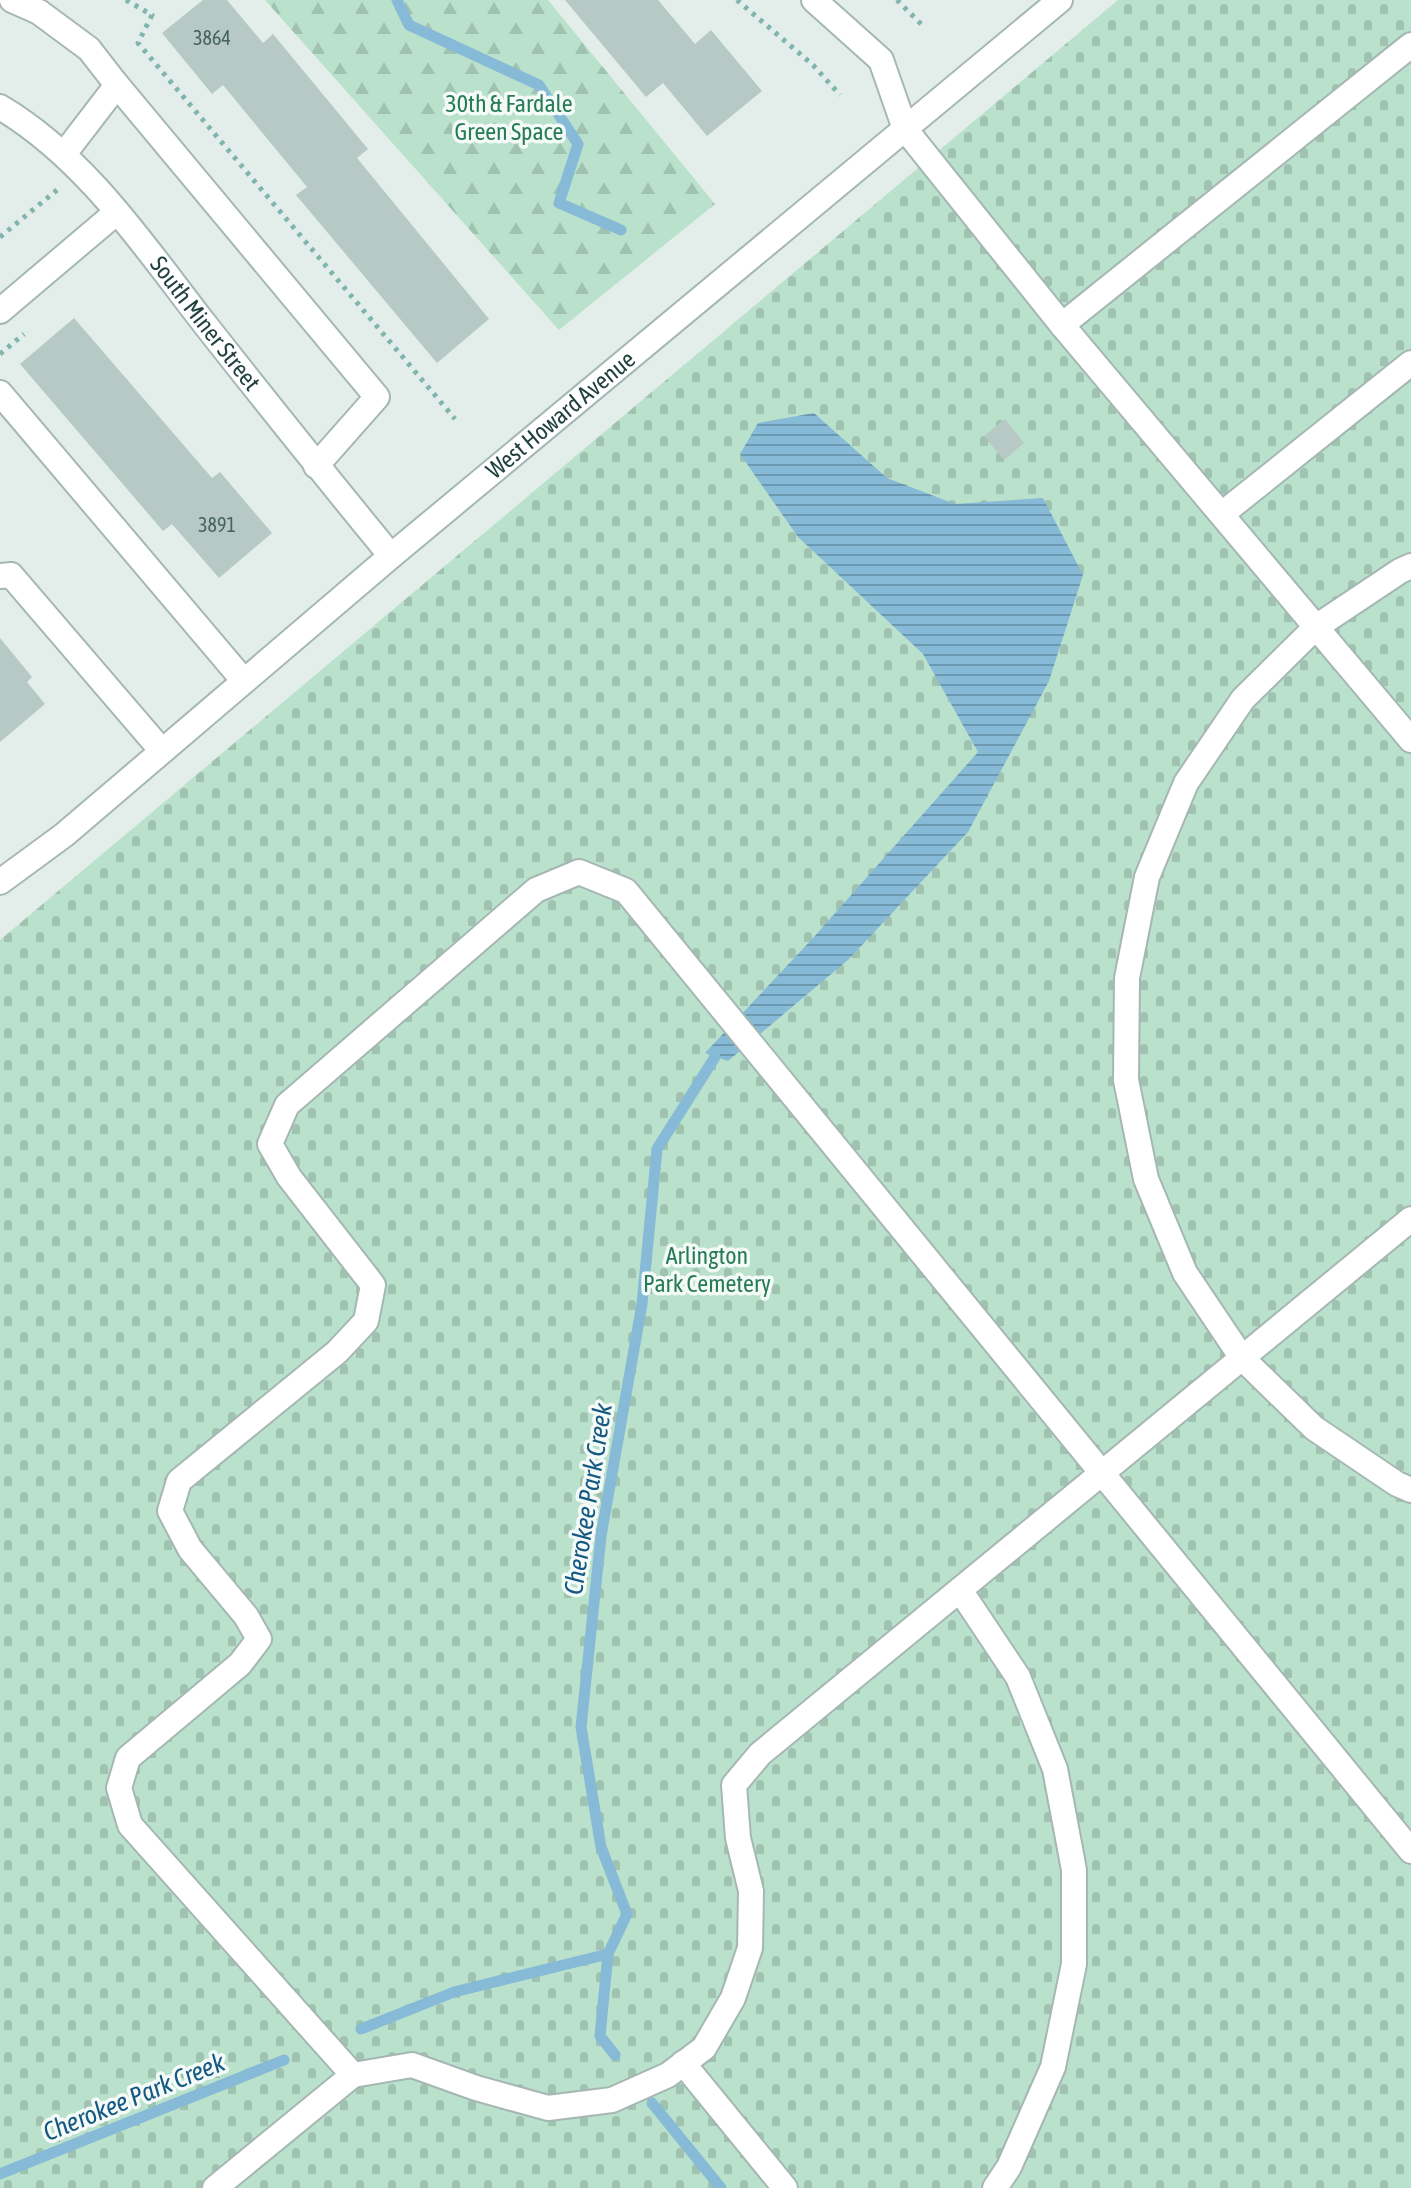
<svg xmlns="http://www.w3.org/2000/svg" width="1411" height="2188" font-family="'Asap Condensed',sans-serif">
  <defs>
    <pattern id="forest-firs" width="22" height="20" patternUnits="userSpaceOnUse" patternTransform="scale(2)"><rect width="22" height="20" fill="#bae1cc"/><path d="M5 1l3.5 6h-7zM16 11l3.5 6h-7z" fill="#a0c2b0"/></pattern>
    <pattern id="cemetery-stones" width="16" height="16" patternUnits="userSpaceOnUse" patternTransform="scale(2)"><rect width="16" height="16" fill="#bae1cc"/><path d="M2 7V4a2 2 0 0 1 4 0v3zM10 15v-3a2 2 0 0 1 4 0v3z" fill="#a0c2b0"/></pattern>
    <pattern id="water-rules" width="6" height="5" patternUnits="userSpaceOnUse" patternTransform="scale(2)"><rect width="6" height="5" fill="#86bad7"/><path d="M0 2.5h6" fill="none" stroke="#6d99b0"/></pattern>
  </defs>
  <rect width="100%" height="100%" fill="#e3eeeb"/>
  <path fill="url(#forest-firs)" d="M 265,0 L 548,0 L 715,204 L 559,330 Z"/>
  <path fill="url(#cemetery-stones)" d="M 1118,0 L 1411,0 L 1411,2188 L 0,2188 L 0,940 Z"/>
  <path fill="url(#water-rules)" d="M 814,413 L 887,478 L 955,504 L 1043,498 L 1083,575 L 1049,681 L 968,832 L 849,959 L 728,1061 L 705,1053 L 813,938 L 978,752 L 923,654 L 798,537 L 740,454 L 758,423 Z"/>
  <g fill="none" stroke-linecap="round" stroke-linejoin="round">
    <g stroke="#86bad7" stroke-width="11">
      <path d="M 397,0 L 409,25 L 539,85 L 578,144 L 559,203 L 621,230"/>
      <path d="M 608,1954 L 600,2036 L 615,2055"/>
      <path d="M 361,2029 L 454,1992 L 608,1954 L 627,1914 L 601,1847 L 581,1727 L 601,1536 L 642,1304 L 657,1149 L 715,1057"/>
      <path d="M 652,2103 L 721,2188"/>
      <path d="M 0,2174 L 284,2060"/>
    </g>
  </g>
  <g fill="#b7c9c5">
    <path d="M 203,0 L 227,0 L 263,43 L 273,34 L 368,149 L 357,158 L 489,319 L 437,363 L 296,195 L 307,187 L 223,85 L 212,94 L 162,33 Z"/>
    <path d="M 565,0 L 658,0 L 695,44 L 711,30 L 762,91 L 707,136 L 663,83 L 646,97 Z"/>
    <path d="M 74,318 L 212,478 L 220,472 L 272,533 L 219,578 L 172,524 L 163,531 L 20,364 Z"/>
    <path d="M 1005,419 L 1024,443 L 1004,460 L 984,436 Z"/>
    <path d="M 0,638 L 32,677 L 27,682 L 45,704 L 0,742 Z"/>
  </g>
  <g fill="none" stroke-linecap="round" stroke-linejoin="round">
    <defs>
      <g id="minor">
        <path d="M 12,0 L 39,12 L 89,49 L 117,85 L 64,154"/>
        <path d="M 814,0 L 881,60 L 905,129 L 1062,325 L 1411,45"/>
        <path d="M 117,85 L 377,397 L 316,466"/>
        <path id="s1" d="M 0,107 C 86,158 144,246 204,323 C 266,402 328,479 391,556"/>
        <path d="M 0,311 L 117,212"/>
        <path d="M 1062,325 L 1411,740"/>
        <path d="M 0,393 L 244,681"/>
        <path d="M 1222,514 L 1411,363"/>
        <path d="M 1411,566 L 1400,571 L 1316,627 L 1243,699 L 1186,783 L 1147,877 L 1127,978 L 1126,1080 L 1146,1179 L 1185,1273 L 1242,1358 L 1314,1428 L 1397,1484 L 1411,1490"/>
        <path d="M 0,576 L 11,575 L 162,751"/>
        <path id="s2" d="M 0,882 L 64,835 L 391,556 L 1060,0"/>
        <path d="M 960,1590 L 1018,1677 L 1055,1769 L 1074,1870 L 1074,1964 L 1053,2067 L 1009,2167 L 995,2188"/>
        <path d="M 683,2063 L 785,2188"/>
        <path d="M 353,2075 L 130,1825 L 119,1788 L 128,1758 L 240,1664 L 259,1639 L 246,1616 L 190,1549 L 170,1511 L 179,1481 L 337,1352 L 366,1321 L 373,1285 L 289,1177 L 270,1144 L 287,1105 L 536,890 L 579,872 L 626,891 L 1411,1851"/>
        <path d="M 215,2188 L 353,2075 L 412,2065 L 476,2088 L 548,2108 L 612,2100 L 668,2075 L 704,2048 L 733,1998 L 750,1948 L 751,1891 L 738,1838 L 734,1785 L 760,1754 L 1411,1219"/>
      </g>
    </defs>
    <use href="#minor" stroke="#a5b7b4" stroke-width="28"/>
    <g stroke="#80b4af" stroke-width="5" stroke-dasharray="4 6" stroke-linecap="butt">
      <path d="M 126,0 L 152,15 L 138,43 L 455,419"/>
      <path d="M 737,0 L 813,65 L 840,95"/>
      <path d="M 897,0 L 923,26"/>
      <path d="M 0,237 L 57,190"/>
      <path d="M 0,354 L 24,334"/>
    </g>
    <use href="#minor" stroke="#fff" stroke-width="24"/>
  </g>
  <g text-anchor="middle" stroke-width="7" stroke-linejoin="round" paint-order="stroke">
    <g font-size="20" fill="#466360">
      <text x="212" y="45">3864</text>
      <text x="217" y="532">3891</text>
    </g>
    <g font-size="24" fill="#277b59" stroke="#f4faf8">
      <text x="509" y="112">30th &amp; Fardale<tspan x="509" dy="28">Green Space</tspan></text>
      <text x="707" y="1264">Arlington<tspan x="707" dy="28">Park Cemetery</tspan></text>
    </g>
    <g font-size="24" fill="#21413f" stroke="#f4faf8">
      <text dy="8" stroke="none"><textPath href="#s1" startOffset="300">South Miner Street</textPath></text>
      <text dy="8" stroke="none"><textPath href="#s2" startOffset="730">West Howard Avenue</textPath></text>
    </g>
    <g font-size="26" font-style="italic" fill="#155982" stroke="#f4faf8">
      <text transform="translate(588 1499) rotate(-81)" y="9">Cherokee Park Creek</text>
      <text transform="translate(134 2097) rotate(-22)" y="9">Cherokee Park Creek</text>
    </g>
  </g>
</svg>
